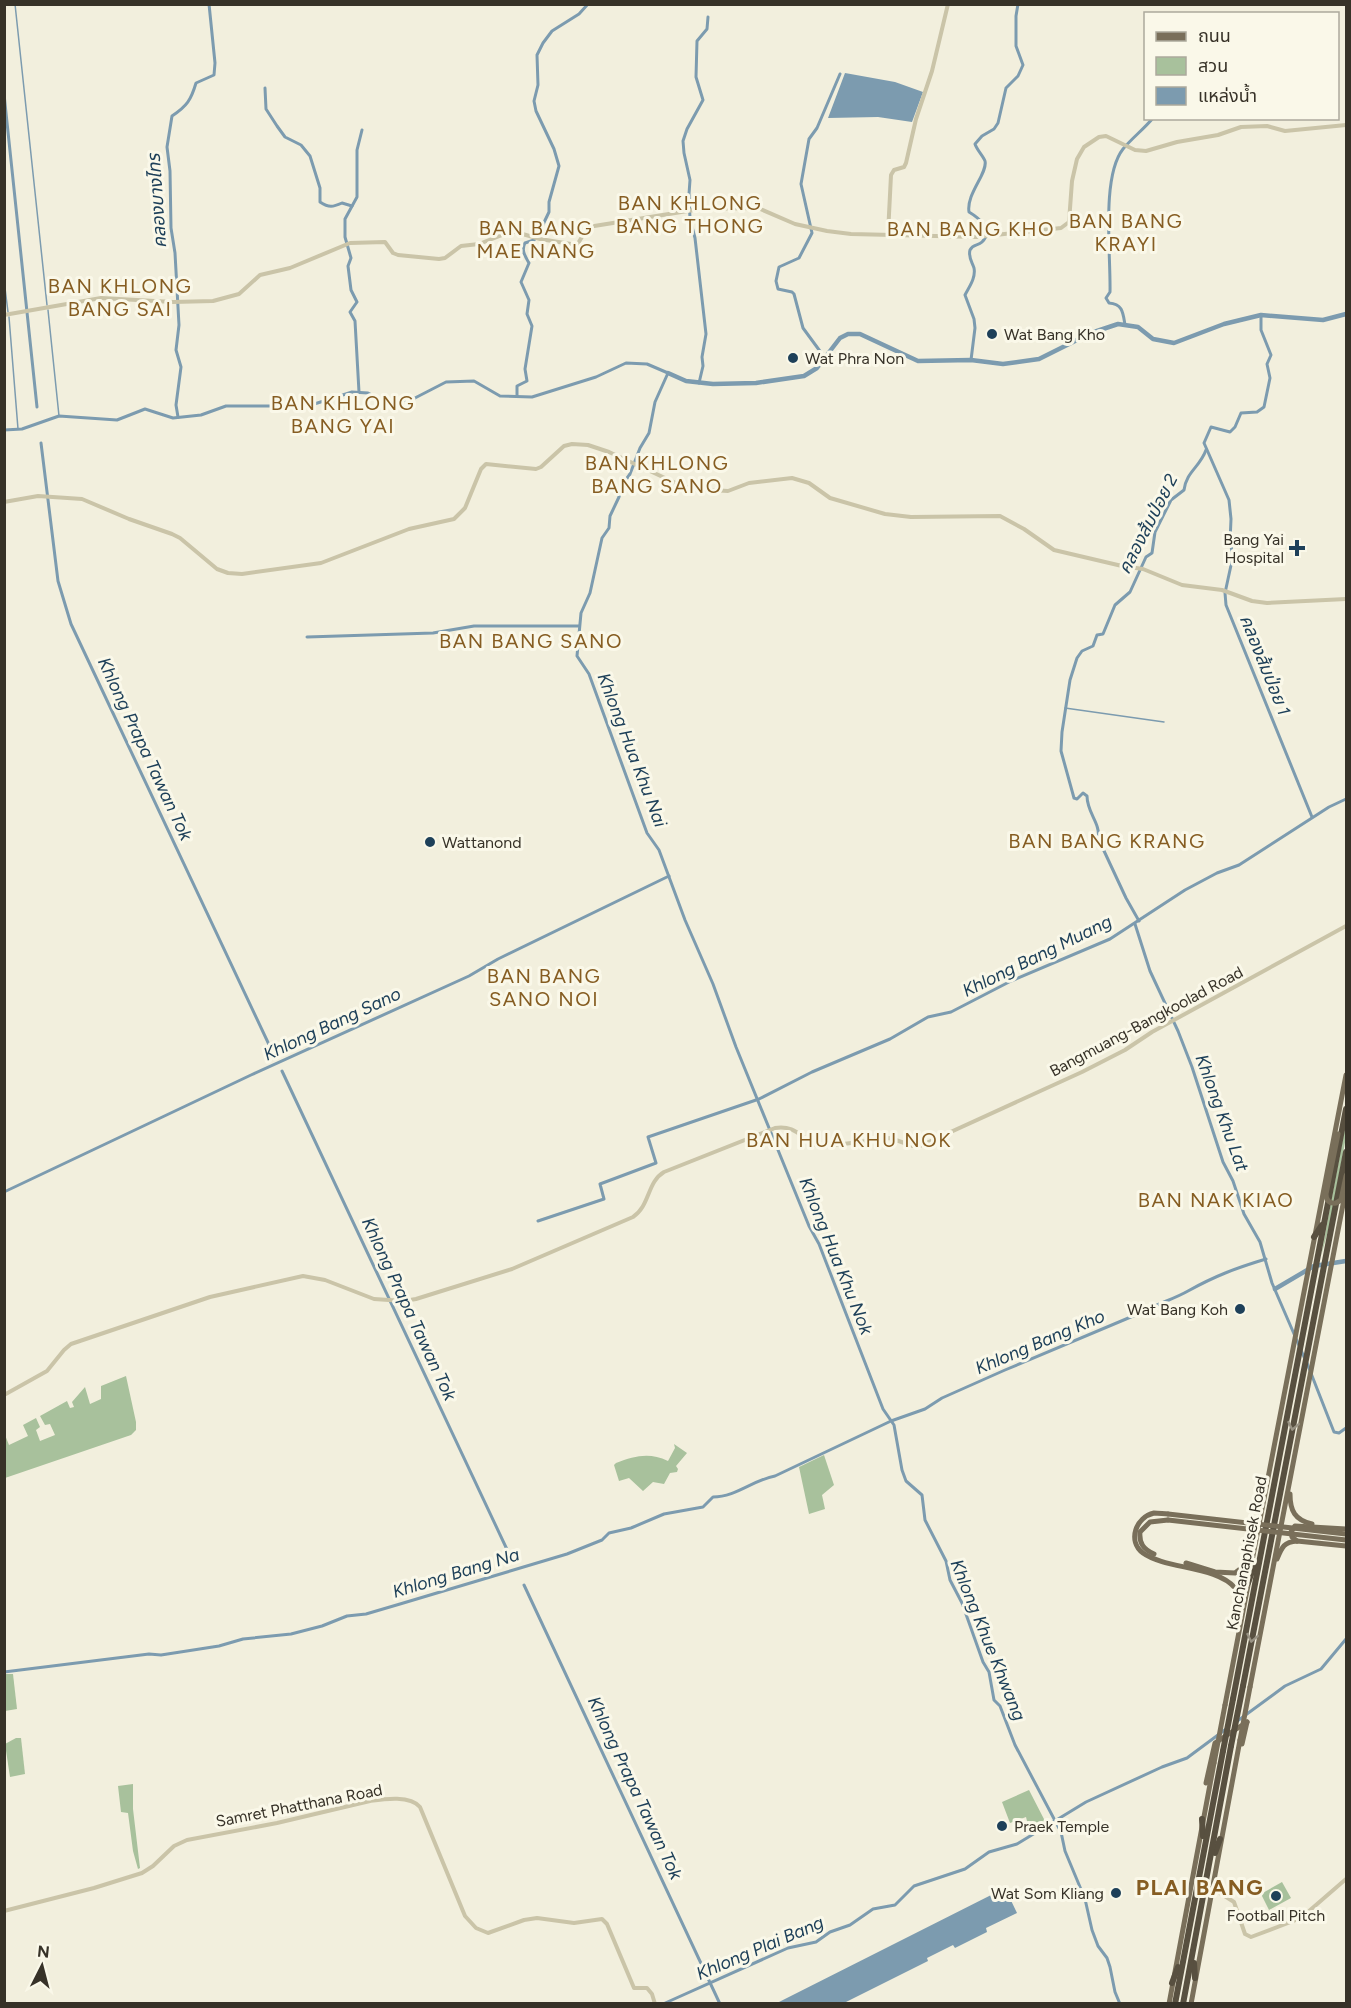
<svg xmlns="http://www.w3.org/2000/svg" width="1351" height="2008" font-family="Figtree,'Noto Sans Thai',sans-serif">
  <rect width="100%" height="100%" fill="#f2efdd"/>
  <g fill="#a8c19c">
    <path d="M 1346,1122 L 1346,1137 L 1330,1224 L 1321,1256 Z"/>
    <path d="M 126,1376 L 136,1422 L 136,1430 L 131,1435 L 5,1478 L 5,1435 L 9,1445 L 28,1436 L 23,1425 L 36,1418 L 40,1427 L 36,1430 L 40,1441 L 55,1435 L 50,1424 L 45,1425 L 40,1416 L 67,1401 L 70,1408 L 74,1407 L 72,1402 L 85,1387 L 90,1404 L 101,1399 L 101,1386 Z"/>
    <path d="M 674,1444 L 687,1453 L 676,1466 L 678,1469 L 677,1472 L 670,1473 L 664,1484 L 653,1482 L 643,1491 L 629,1478 L 619,1481 L 614,1465 L 616,1463 C 635,1456 649,1452 668,1461 L 675,1448 Z"/>
    <path d="M 824,1455 L 834,1485 L 822,1495 L 825,1509 L 809,1514 L 799,1467 Z"/>
    <path d="M 5,1674 L 13,1674 L 17,1709 L 5,1711 Z"/>
    <path d="M 16,1738 L 21,1738 L 25,1774 L 10,1777 L 5,1744 Z"/>
    <path d="M 133,1784 L 133,1809 L 140,1868 L 138,1869 L 133,1851 L 128,1813 L 121,1812 L 118,1786 Z"/>
    <path d="M 1029,1790 L 1046,1823 L 1030,1833 L 1026,1817 L 1010,1823 L 1002,1802 Z"/>
    <path d="M 1282,1882 L 1291,1898 L 1269,1910 L 1261,1894 Z"/>
  </g>
  <g fill="#7c9baf">
    <path d="M 845,73 L 895,82 L 923,92 L 912,122 L 878,117 L 828,118 Z"/>
    <path d="M 1005,1888 L 1017,1913 L 986,1928 L 987,1932 L 955,1948 L 953,1945 L 927,1958 L 928,1961 L 844,2003 L 777,2003 Z"/>
  </g>
  <g fill="none" stroke-linecap="round" stroke-linejoin="round">
    <g stroke="#7c9baf" stroke-width="1.5">
      <path d="M 15,4 L 47,305"/>
      <path d="M 4,280 L 8,312"/>
      <path d="M 48,310 L 59,416"/>
      <path d="M 9,317 L 18,429"/>
      <path d="M 1065,708 L 1164,722"/>
    </g>
    <g stroke="#7c9baf" stroke-width="3">
      <path d="M 265,88 L 266,109 L 277,126 L 285,137 L 301,145 L 310,156 L 320,188 L 320,202 C 329,208 333,207 342,203 L 352,206"/>
      <path d="M 4,94 L 37,407"/>
      <path d="M 1261,315 L 1261,330 L 1271,355 L 1267,364 L 1270,378 L 1264,407 L 1257,412 L 1241,413 L 1235,427 L 1230,432 L 1211,427 L 1204,443 L 1229,500 L 1231,519 L 1230,542 L 1233,556 L 1225,593 L 1226,605 L 1312,817"/>
      <path d="M 1125,325 C 1123,313 1123,304 1109,303 L 1106,298 L 1110,292 C 1111,255 1101,177 1123,149 C 1132,138 1144,129 1153,118"/>
      <path d="M 825,358 L 803,328 L 794,294 L 792,292 L 778,289 L 776,281 L 779,267 L 799,258 L 812,233 L 801,184 L 809,139 L 817,128 L 840,74"/>
      <path d="M 971,360 L 975,328 L 974,319 L 965,295 C 969,287 976,278 974,268 C 972,262 968,257 970,250 C 973,244 978,246 982,242 C 994,230 979,218 969,212 C 966,194 988,173 985,161 C 983,156 977,150 975,144 L 982,136 L 994,129 L 998,123 L 1006,88 L 1018,76 L 1023,65 L 1016,46 L 1016,16 L 1018,4"/>
      <path d="M 699,383 L 703,366 L 702,357 L 706,334 L 695,238 L 690,219 L 689,194 L 690,180 L 684,153 L 683,141 L 687,129 L 703,100 L 696,77 L 697,41 L 707,29 L 708,17"/>
      <path d="M 359,392 L 355,321 L 350,312 L 357,302 L 351,290 L 348,266 L 351,258 L 345,237 L 345,219 L 357,197 L 357,150 L 362,130"/>
      <path d="M 517,396 L 517,386 L 527,381 L 525,369 L 532,326 L 527,314 L 529,300 L 521,282 L 529,263 C 525,256 521,250 525,243 L 534,240 L 538,235 L 549,212 L 549,202 L 559,166 L 554,149 L 536,111 L 534,101 L 538,85 L 537,55 L 543,43 L 552,31 L 579,14 L 588,4"/>
      <path d="M 178,417 L 176,405 L 181,367 L 176,350 L 179,325 L 175,253 L 171,228 L 170,171 L 167,147 L 172,116 C 187,106 191,100 196,83 L 214,75 L 215,63 L 209,4"/>
      <path d="M 4,430 L 22,429 L 59,416 L 117,420 L 145,409 L 173,418 L 201,415 L 226,406 L 308,406 L 352,392 L 368,393 L 381,400 L 398,401 L 413,399 L 446,382 L 474,381 L 500,396 L 532,397 L 596,377 L 626,363 L 647,364 L 668,373 L 655,402 L 649,433 L 640,448 L 630,474 L 622,485 L 619,497 L 610,516 L 609,528 L 602,538 L 590,593 L 581,613 L 577,656 L 589,674 L 647,833 L 659,850 L 685,920 L 713,984 L 736,1047 L 809,1226 L 819,1244 L 883,1409 L 894,1425 L 902,1470 L 906,1481 L 922,1495 L 925,1520 L 946,1561 L 950,1580 L 962,1603 L 983,1662 L 989,1672 L 994,1700 L 1000,1706 L 1015,1745 L 1061,1832 L 1065,1851 L 1085,1899 L 1092,1930 L 1098,1946 L 1107,1958 L 1110,1967 L 1115,1992 L 1120,2004"/>
      <path d="M 41,443 L 58,581 L 71,624 L 272,1051"/>
      <path d="M 307,637 L 433,633 L 474,626 L 579,626"/>
      <path d="M 1139,921 L 1126,898 L 1098,838 C 1101,824 1087,813 1087,796 L 1083,793 L 1077,799 L 1074,798 L 1061,751 L 1062,732 L 1070,680 L 1077,658 L 1082,651 L 1093,646 L 1097,635 L 1103,634 L 1115,605 L 1130,592 L 1146,557 L 1152,553 L 1155,532 L 1171,500 L 1184,490 C 1186,472 1200,467 1206,450"/>
      <path d="M 1135,924 L 1150,971 L 1178,1031 L 1192,1067 L 1223,1162 L 1233,1181 L 1244,1214 L 1260,1242 L 1272,1283 L 1304,1357"/>
      <path d="M 282,1071 L 511,1558"/>
      <path d="M 4,1192 L 251,1075 L 469,976 L 498,959 L 669,876"/>
      <path d="M 538,1221 L 604,1199 L 600,1184 L 656,1163 L 648,1137 L 759,1099 L 812,1072 L 890,1039 L 928,1017 L 951,1012 L 1011,981 L 1110,939 L 1185,890 L 1217,873 L 1239,865 L 1329,807 L 1346,799"/>
      <path d="M 1307,1363 L 1334,1432 L 1339,1433 L 1346,1428"/>
      <path d="M 524,1585 L 720,2004"/>
      <path d="M 4,1672 L 149,1654 L 161,1655 L 219,1646 L 243,1639 L 291,1634 L 322,1626 L 347,1616 L 366,1614 L 400,1604 L 567,1554 L 602,1540 L 609,1533 L 631,1528 L 664,1514 L 703,1507 L 713,1497 C 736,1497 753,1480 775,1476 L 891,1421 L 925,1409 L 942,1398 L 1005,1370 L 1145,1311 C 1159,1303 1174,1299 1188,1291 C 1215,1276 1236,1268 1266,1259"/>
      <path d="M 1236,1722 L 1285,1686 L 1321,1669 L 1346,1639"/>
      <path d="M 663,2004 L 788,1948 L 816,1942 L 830,1932 L 850,1925 L 873,1909 L 895,1905 L 914,1886 L 965,1869 L 989,1852 L 1017,1844 L 1086,1802 L 1162,1767 L 1187,1758 L 1226,1729"/>
    </g>
    <g stroke="#7c9baf" stroke-width="4.5">
      <path d="M 668,373 L 686,381 L 713,384 L 756,383 L 804,376 L 817,368 L 840,338 L 848,334 L 860,334 L 918,361 L 971,360 L 1003,364 L 1039,359 L 1091,333 L 1118,324 L 1138,327 L 1153,339 L 1174,343 L 1224,324 L 1261,315 L 1323,320 L 1346,314"/>
      <path d="M 1275,1289 L 1314,1266 L 1346,1261"/>
    </g>
    <g stroke="#cac4a8" stroke-width="4">
      <path d="M 888,234 L 891,175 L 894,170 L 904,167 L 906,163 L 916,119 L 932,71 L 948,4"/>
      <path d="M 4,315 L 101,298 L 173,302 L 213,301 L 239,294 L 260,275 L 290,268 L 350,243 L 385,242 L 393,253 L 398,255 L 439,259 L 445,258 L 461,246 L 479,244 L 512,231 L 540,239 L 577,245 L 588,227 L 700,209 L 758,208 L 795,224 L 827,231 L 851,234 L 977,237 L 1061,228 L 1069,222 L 1072,181 L 1077,159 L 1084,147 L 1099,137 L 1106,136 L 1135,150 L 1146,151 L 1177,142 L 1218,135 L 1241,127 L 1267,126 L 1285,131 L 1346,125"/>
      <path d="M 4,502 L 38,496 L 82,499 L 129,519 L 172,534 L 180,538 L 217,569 L 228,573 L 242,574 L 321,563 L 409,529 L 454,519 L 465,508 L 481,469 L 486,464 L 536,469 L 541,467 L 564,446 L 572,444 L 588,445 L 609,452 L 680,485 L 694,489 L 728,491 L 749,483 L 792,478 L 809,483 L 830,498 L 885,514 L 911,517 L 1000,516 L 1024,529 L 1054,550 L 1122,566 L 1143,569 L 1182,585 L 1222,590 L 1252,601 L 1267,603 L 1346,599"/>
      <path d="M 4,1395 L 47,1371 L 64,1350 L 71,1344 L 210,1297 L 303,1276 L 325,1280 L 374,1299 L 404,1301 L 416,1299 L 512,1269 L 633,1217 C 650,1206 647,1182 664,1172 L 775,1128 C 796,1124 803,1141 820,1147 L 890,1138 L 913,1146 L 920,1146 L 1082,1072 L 1125,1050 L 1152,1032 L 1346,926"/>
      <path d="M 1212,1888 L 1234,1902 L 1245,1934 L 1251,1937 L 1301,1918 L 1346,1879"/>
      <path d="M 4,1911 L 94,1888 L 142,1873 L 153,1866 L 174,1846 L 187,1840 L 277,1823 L 370,1801 C 384,1799 410,1795 420,1807 L 465,1916 L 476,1928 L 488,1933 L 524,1920 L 537,1918 L 574,1923 L 602,1919 L 607,1924 L 634,1988 L 647,1988 L 652,1994 L 655,2004"/>
    </g>
    <g stroke="#796f5a" stroke-width="5">
      <path d="M 1290,1494 C 1290,1511 1295,1520 1312,1524"/>
      <path d="M 1168,1514 C 1164,1514 1159,1513 1154,1513 C 1136,1517 1127,1541 1143,1553 C 1165,1569 1217,1566 1235,1588 C 1240,1594 1240,1603 1240,1611"/>
      <path d="M 1297,1541 L 1292,1537 L 1291,1532 L 1295,1526 L 1346,1529"/>
      <path d="M 1154,1554 C 1143,1549 1139,1543 1140,1532 L 1150,1522 L 1168,1520"/>
      <path d="M 1277,1559 C 1282,1547 1284,1542 1297,1541 L 1346,1546"/>
      <path d="M 1186,1563 L 1215,1572 L 1235,1573 L 1244,1566 L 1252,1546"/>
      <path d="M 1250,1571 L 1346,1075"/>
      <path d="M 1250,1687 L 1346,1189"/>
      <path d="M 1225,1705 L 1249,1580"/>
      <path d="M 1242,1744 L 1247,1722"/>
      <path d="M 1206,1783 L 1215,1743 L 1247,1722"/>
      <path d="M 1169,2004 L 1214,1763"/>
      <path d="M 1191,2004 L 1240,1740"/>
    </g>
    <g stroke="#585040" stroke-width="6">
      <path d="M 1314,1237 L 1322,1225"/>
      <path d="M 1248,1583 L 1254,1566"/>
      <path d="M 1243,1686 L 1346,1152"/>
      <path d="M 1233,1699 L 1346,1109"/>
      <path d="M 1202,1819 L 1203,1836"/>
      <path d="M 1215,1853 L 1220,1839"/>
      <path d="M 1194,1963 L 1195,1978"/>
      <path d="M 1172,1983 L 1178,1967"/>
      <path d="M 1175,2004 L 1223,1751"/>
      <path d="M 1183,2004 L 1231,1746"/>
    </g>
    <g stroke="#796f5a" stroke-width="5">
      <path d="M 1338,1134 L 1326,1194 C 1326,1200 1329,1204 1336,1203 L 1341,1200 L 1346,1176"/>
      <path d="M 1168,1514 L 1346,1534"/>
      <path d="M 1168,1520 L 1346,1540"/>
      <path d="M 1240,1740 L 1250,1687"/>
      <path d="M 1214,1763 L 1225,1705"/>
    </g>
    <g stroke="#585040" stroke-width="6">
      <path d="M 1231,1746 L 1243,1686"/>
      <path d="M 1223,1751 L 1233,1699"/>
    </g>
  </g>
  <defs><path id="oneway-chevron" d="M-2-3.5L2.5 0L-2 3.5" fill="none" stroke-width="1.6" stroke-linecap="round" stroke-linejoin="round" transform="scale(1.5)"/></defs>
  <g stroke="#999384">
    <use href="#oneway-chevron" transform="translate(1293 1426) rotate(101)"/>
    <use href="#oneway-chevron" transform="translate(1252 1638) rotate(101)"/>
  </g>
  <g fill="#1e4059" stroke="#faf8e9" stroke-width="2">
    <circle cx="992" cy="334" r="6"/>
    <circle cx="793" cy="358" r="6"/>
    <path d="M1294 539h6v6h6v6h-6v6h-6v-6h-6v-6h6z"/>
    <circle cx="430" cy="842" r="6"/>
    <circle cx="1240" cy="1309" r="6"/>
    <circle cx="1002" cy="1826" r="6"/>
    <circle cx="1116" cy="1893" r="6"/>
    <circle cx="1276" cy="1896" r="6"/>
  </g>
  <g text-anchor="middle" stroke-width="6" stroke-linejoin="round" paint-order="stroke">
    <g font-size="16" fill="#373228" stroke="#faf8e9" text-anchor="start">
      <text x="1004" y="340">Wat Bang Kho</text>
      <text x="805" y="364">Wat Phra Non</text>
      <text x="1284" y="545" text-anchor="end">Bang Yai<tspan x="1284" dy="18">Hospital</tspan></text>
      <text x="442" y="848">Wattanond</text>
      <text x="1228" y="1315" text-anchor="end">Wat Bang Koh</text>
      <text x="1014" y="1832">Praek Temple</text>
      <text x="1104" y="1899" text-anchor="end">Wat Som Kliang</text>
      <text x="1276" y="1921" text-anchor="middle">Football Pitch</text>
    </g>
    <g font-size="16" fill="#373228" stroke="#faf8e9">
      <text transform="translate(1146 1021) rotate(-28)" y="6">Bangmuang-Bangkoolad Road</text>
      <text transform="translate(1246 1553) rotate(-79)" y="6">Kanchanaphisek Road</text>
      <text transform="translate(299 1805) rotate(-11)" y="6">Samret Phatthana Road</text>
    </g>
    <g font-size="18" font-style="italic" fill="#1e4059" stroke="#faf8e9">
      <text transform="translate(157 201) rotate(-94)" y="6">คลองบางไทร</text>
      <text transform="translate(1148 524) rotate(-63)" y="6">คลองส้มป่อย 2</text>
      <text transform="translate(1265 665) rotate(68)" y="6">คลองส้มป่อย 1</text>
      <text transform="translate(145 749) rotate(65)" y="6">Khlong Prapa Tawan Tok</text>
      <text transform="translate(632 750) rotate(69)" y="6">Khlong Hua Khu Nai</text>
      <text transform="translate(1037 956) rotate(-26)" y="6">Khlong Bang Muang</text>
      <text transform="translate(332 1024) rotate(-25)" y="6">Khlong Bang Sano</text>
      <text transform="translate(1222 1113) rotate(70)" y="6">Khlong Khu Lat</text>
      <text transform="translate(836 1256) rotate(68)" y="6">Khlong Hua Khu Nok</text>
      <text transform="translate(409 1309) rotate(65)" y="6">Khlong Prapa Tawan Tok</text>
      <text transform="translate(1040 1342) rotate(-23)" y="6">Khlong Bang Kho</text>
      <text transform="translate(456 1573) rotate(-17)" y="6">Khlong Bang Na</text>
      <text transform="translate(988 1640) rotate(68)" y="6">Khlong Khue Khwang</text>
      <text transform="translate(635 1788) rotate(65)" y="6">Khlong Prapa Tawan Tok</text>
      <text transform="translate(760 1948) rotate(-23)" y="6">Khlong Plai Bang</text>
    </g>
    <g font-size="20" letter-spacing="1.5" fill="#865d22" stroke="#faf8e9">
      <text x="690" y="210">BAN KHLONG<tspan x="690" dy="23">BANG THONG</tspan></text>
      <text x="1126" y="228">BAN BANG<tspan x="1126" dy="23">KRAYI</tspan></text>
      <text x="536" y="235">BAN BANG<tspan x="536" dy="23">MAE NANG</tspan></text>
      <text x="971" y="236">BAN BANG KHO</text>
      <text x="120" y="293">BAN KHLONG<tspan x="120" dy="23">BANG SAI</tspan></text>
      <text x="343" y="410">BAN KHLONG<tspan x="343" dy="23">BANG YAI</tspan></text>
      <text x="657" y="470">BAN KHLONG<tspan x="657" dy="23">BANG SANO</tspan></text>
      <text x="531" y="648">BAN BANG SANO</text>
      <text x="1107" y="848">BAN BANG KRANG</text>
      <text x="544" y="983">BAN BANG<tspan x="544" dy="23">SANO NOI</tspan></text>
      <text x="849" y="1147">BAN HUA KHU NOK</text>
      <text x="1216" y="1207">BAN NAK KIAO</text>
    </g>
    <g font-size="22" font-weight="bold" letter-spacing="1.5" fill="#865d22" stroke="#faf8e9">
      <text x="1200" y="1895">PLAI BANG</text>
    </g>
  </g>
  <rect width="1351" height="2008" fill="none" stroke="#373228" stroke-width="12"/>
  <rect x="1144" y="12" width="195" height="108" fill="#faf8e9" stroke="#aca99c" stroke-width="1.5"/>
  <rect x="1156" y="32" width="30" height="9" fill="#796f5a" stroke="#aca99c" stroke-width="1.5"/>
  <text x="1198" y="42" font-size="18" fill="#373228">ถนน</text>
  <rect x="1156" y="57" width="30" height="18" fill="#a8c19c" stroke="#aca99c" stroke-width="1.5"/>
  <text x="1198" y="72" font-size="18" fill="#373228">สวน</text>
  <rect x="1156" y="87" width="30" height="18" fill="#7c9baf" stroke="#aca99c" stroke-width="1.5"/>
  <text x="1198" y="102" font-size="18" fill="#373228">แหล่งน้ำ</text>
  <g transform="translate(42 1966) rotate(6)" stroke="#faf8e9" stroke-width="4.5" paint-order="stroke">
  <path d="M0-4.5L10 22L0 15L-10 22Z" fill="#373228"/>
  <text y="-9" font-size="16" font-weight="bold" text-anchor="middle" fill="#373228">N</text>
  </g>
</svg>
